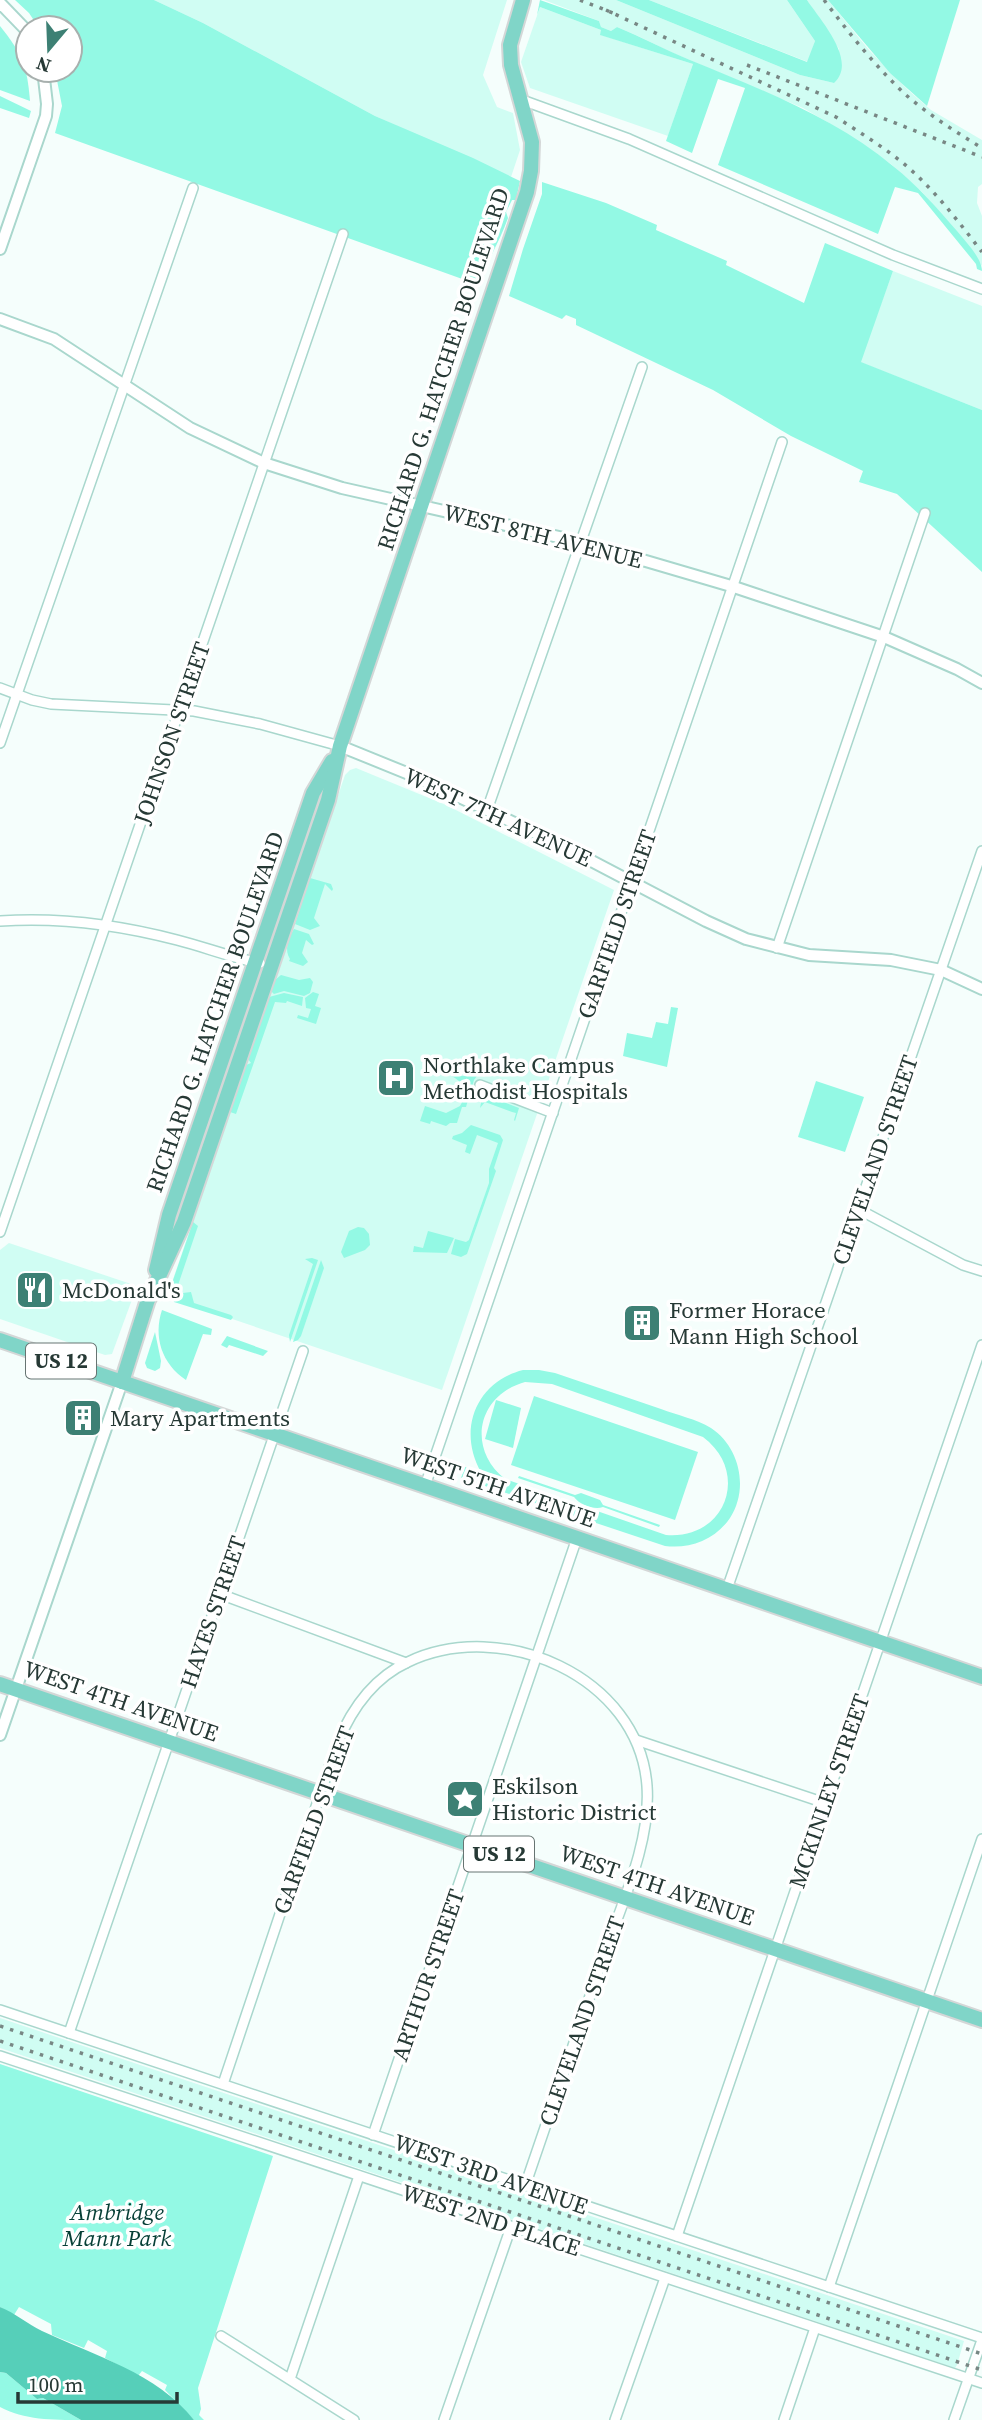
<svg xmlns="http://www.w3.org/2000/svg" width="982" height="2420" font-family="'Source Serif 4',serif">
  <rect width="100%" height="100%" fill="#f5fefc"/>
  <g fill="#d0fdf3">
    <path d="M 154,0 L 507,0 L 483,75 L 497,107 L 513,113 L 520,150 L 511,177 L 375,116 L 203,23 Z"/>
    <path d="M 544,0 L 616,0 L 800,75 L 834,83 L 839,49 L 807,0 L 828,0 L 869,50 L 908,90 L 931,110 L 982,140 L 982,184 L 978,187 L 977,203 L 982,216 L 982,266 L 964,240 L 922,192 L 891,164 L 829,123 L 803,108 L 673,53 L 638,36 L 617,27 L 611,31 L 601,27 L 599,21 Z"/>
    <path d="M 649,0 L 787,0 L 815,41 L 808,62 Z"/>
    <path d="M 540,7 L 601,30 L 601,35 L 693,64 L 668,136 L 530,88 L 521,62 Z"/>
    <path d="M 893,271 L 982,306 L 982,410 L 860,362 Z"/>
    <path d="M 356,768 L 446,805 L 614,890 L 442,1390 L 167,1297 L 345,775 L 350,770 Z"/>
    <path d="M 9,1243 L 137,1286 L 112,1354 L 105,1355 L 0,1319 L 0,1250 Z"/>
    <path d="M 0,2018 L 964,2341 L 957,2365 L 955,2368 L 0,2048 Z"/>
  </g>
  <g fill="#93f9e4" fill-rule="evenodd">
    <path d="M 15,0 L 154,0 L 203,23 L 375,116 L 473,158 L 520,181 L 516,200 L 512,200 L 506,212 L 508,218 C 500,241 487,261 479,285 L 55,133 L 62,106 L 55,70 L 70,70 L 70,28 L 39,28 L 29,13 Z"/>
    <path d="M 540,0 L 599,21 L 601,27 L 611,31 L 617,27 C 642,37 665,50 690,60 C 760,89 834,117 893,166 C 917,185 937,208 957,231 C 965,241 982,258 982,271 L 977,269 L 976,264 L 918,193 L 895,187 L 878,234 L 718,165 L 745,88 L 718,79 L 692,153 L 666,141 L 693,64 L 600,35 L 601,30 L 540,7 L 537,15 Z"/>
    <path d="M 616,0 L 649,0 L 807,62 L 815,41 L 787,0 L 807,0 C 821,21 858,61 834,83 L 800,75 Z"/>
    <path d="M 828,0 L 960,0 L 927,106 L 890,73 Z"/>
    <path d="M 0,26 C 23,55 27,66 30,101 L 0,90 Z"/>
    <path d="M 0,96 L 31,111 L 29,118 L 0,108 Z"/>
    <path d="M 542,182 L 606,203 L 657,225 L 656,230 L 727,261 L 726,265 L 804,303 L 825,243 L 893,271 L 861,362 L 982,410 L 982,572 L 897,494 L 859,482 L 863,471 L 791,436 L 713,390 L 576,325 L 576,319 L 566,315 L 562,319 L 509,296 L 523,249 L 542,194 Z"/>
    <path d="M 310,878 L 331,884 L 333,889 L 332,891 L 325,884 L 314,918 L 320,926 L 310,930 L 295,924 Z"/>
    <path d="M 294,929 L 309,934 L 314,944 L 312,945 L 306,940 L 302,953 L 308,962 L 303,966 L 289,961 L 290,959 C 284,950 288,939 294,929 Z"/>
    <path d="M 281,975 L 299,980 L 310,978 L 313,982 L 310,993 L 304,996 L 284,991 L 274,994 L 271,991 L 275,980 Z"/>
    <path d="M 313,992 L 319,994 L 315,1006 L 321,1008 L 316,1024 L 297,1018 L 298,1015 L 308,1018 L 311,1009 L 306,1008 L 305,998 Z"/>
    <path d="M 284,993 L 303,997 L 302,1006 L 287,1001 L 286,1003 L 275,1002 L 236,1114 L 230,1112 L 246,1065 L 251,1063 L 248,1059 L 269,997 Z"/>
    <path d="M 671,1007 L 678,1008 L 667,1067 L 623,1056 L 627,1033 L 652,1038 L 656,1022 L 668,1024 Z"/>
    <path d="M 449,1072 L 459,1076 L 477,1076 L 474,1080 L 466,1107 L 462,1107 L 457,1123 L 450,1123 L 446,1126 L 431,1121 L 430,1124 L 420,1121 L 425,1106 L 446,1113 L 460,1106 C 469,1092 464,1081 449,1075 Z"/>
    <path d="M 816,1081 L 864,1097 L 845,1152 L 798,1137 Z"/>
    <path d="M 485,1095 L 519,1108 L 515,1121 L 514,1120 L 516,1113 L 512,1112 L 485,1102 L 480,1108 L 482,1098 Z"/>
    <path d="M 471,1125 L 500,1135 L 503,1140 L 494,1168 L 496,1171 L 467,1254 L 461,1257 L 451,1254 L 455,1239 L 466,1242 L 469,1240 L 489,1183 L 489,1169 L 498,1143 L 477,1135 L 470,1154 L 465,1152 L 467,1145 L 452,1139 L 453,1136 L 462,1133 Z"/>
    <path d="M 193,1222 L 198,1226 L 175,1294 L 191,1292 L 194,1303 L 231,1315 L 233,1317 L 231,1320 L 174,1302 L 170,1289 Z"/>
    <path d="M 358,1227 L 364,1228 L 369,1234 L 370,1245 L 365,1250 L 344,1258 L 341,1252 L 349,1231 Z"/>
    <path d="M 428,1231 L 454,1238 L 447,1253 L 413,1252 L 414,1246 L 423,1248 Z"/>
    <path d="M 312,1258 L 318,1260 L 290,1342 L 289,1335 L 313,1264 L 305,1259 Z"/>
    <path d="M 321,1260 L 324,1268 L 301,1336 L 298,1340 L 293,1342 Z"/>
    <path d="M 162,1310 L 212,1329 L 211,1335 L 203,1334 L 186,1380 C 162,1364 153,1337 162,1310 Z"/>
    <path d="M 155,1332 L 161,1361 L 160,1368 L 155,1371 L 147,1368 L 145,1363 Z"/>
    <path d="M 227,1336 L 268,1351 L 263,1356 L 229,1345 L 227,1348 L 221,1345 Z"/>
    <path d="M 523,1370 L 539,1370 L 555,1373 C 590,1385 626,1397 661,1409 C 677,1415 696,1419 711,1428 C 740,1447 749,1489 730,1518 C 715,1540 690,1549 665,1546 L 461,1478 L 465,1467 L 481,1472 C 457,1430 476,1382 523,1370 ZM 525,1382 L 552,1384 L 703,1437 C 751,1473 725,1540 666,1535 L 505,1479 C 466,1448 478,1395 525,1382 Z"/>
    <path d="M 534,1396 L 698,1452 L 675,1520 L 511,1465 Z"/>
    <path d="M 496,1400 L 521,1408 L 513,1448 L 485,1439 Z"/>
    <path d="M 519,1476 L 575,1495 L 581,1493 L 600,1500 L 603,1505 L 660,1525 L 659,1527 L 603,1507 C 594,1510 580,1505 574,1497 L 518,1478 Z"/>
    <path d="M 0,2064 L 273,2156 L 198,2388 L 201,2409 L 199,2415 L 204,2420 L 194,2420 L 165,2390 L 167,2385 L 142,2371 L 138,2376 L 105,2358 L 107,2351 L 88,2340 L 84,2348 L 52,2335 L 51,2324 L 19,2307 L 14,2315 L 0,2307 Z"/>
    <path d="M 0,2372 L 6,2373 L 37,2399 L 43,2398 L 81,2420 C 53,2420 24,2420 0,2407 Z"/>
  </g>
  <path fill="#56cfb9" d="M 0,2307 C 15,2313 28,2324 42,2331 C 95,2356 157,2373 194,2420 L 81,2420 L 43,2398 L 37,2399 L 6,2373 L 0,2372 Z"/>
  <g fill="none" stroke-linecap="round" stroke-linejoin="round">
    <defs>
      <g id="minor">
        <path d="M 522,100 L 629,139 L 893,255 L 982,289"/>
        <path d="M 0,688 L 32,700 L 51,704 L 194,711 L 260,724 L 340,746"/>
        <path d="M 0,743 L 193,188"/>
        <path d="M 487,810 L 642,367"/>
        <path d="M 0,921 C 59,917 120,925 177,940 C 205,947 232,958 260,963"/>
        <path d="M 777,948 L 925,513"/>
        <path d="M 480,1085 L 553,1113"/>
        <path d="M 858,1209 L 963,1265 L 982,1271"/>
        <path d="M 0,1232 L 343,234"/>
        <path d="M 425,1486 L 782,442"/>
        <path d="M 727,1589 L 982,851"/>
        <path d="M 220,1594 L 406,1663"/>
        <path d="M 636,1740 L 825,1803"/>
        <path d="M 0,2010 L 982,2338"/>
        <path d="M 69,2033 L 303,1351"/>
        <path d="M 0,2056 L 982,2383"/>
        <path d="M 223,2084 L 337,1744 C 351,1710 373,1678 408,1662 C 501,1617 639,1676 647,1786 C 651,1842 622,1903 604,1955 C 578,2032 552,2109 525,2186"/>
        <path d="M 373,2135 L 577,1538"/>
        <path d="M 677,2236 L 982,1345"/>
        <path d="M 829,2287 L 982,1839"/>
        <path d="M 221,2336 L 354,2420"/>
        <path d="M 290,2379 L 359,2176"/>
        <path d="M 444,2420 L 511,2227"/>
        <path d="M 615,2420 L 665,2278"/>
        <path d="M 784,2420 L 815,2328"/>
        <path d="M 954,2420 L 982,2340"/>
      </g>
      <g id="tertiary">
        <path d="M 0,3 L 28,32"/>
        <path d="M 0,249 L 46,116 L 47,104 L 43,70"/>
        <path d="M 0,319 L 54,339 L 190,428 L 264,463 L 342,488 L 581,542 L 731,586 L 884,637 L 957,669 L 982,683"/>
        <path d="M 340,746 L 414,776 L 487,810 L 561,845 L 706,921 L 746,939 L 809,955 L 891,960 L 941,970 L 982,989"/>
        <path d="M 0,1735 L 122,1382"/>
      </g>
      <g id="primary">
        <path d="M 156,1270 L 169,1215 L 313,793 L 332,761"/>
        <path d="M 149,1298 L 184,1222 L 328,800 L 340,746 L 527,192 L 531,171 L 532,142 L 511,65 L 510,45 L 523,0"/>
        <path d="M 0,1340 L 982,1677"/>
        <path d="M 122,1382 L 151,1290"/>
        <path d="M 0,1684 L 982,2020"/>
      </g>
    </defs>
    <use href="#minor" stroke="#a9d7cd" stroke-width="12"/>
    <use href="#tertiary" stroke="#a9d7cd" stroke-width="14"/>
    <use href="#primary" stroke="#d4d7d7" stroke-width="18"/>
    <use href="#minor" stroke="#fff" stroke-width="9"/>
    <use href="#tertiary" stroke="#fff" stroke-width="10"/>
    <use href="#primary" stroke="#80d5c8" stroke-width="14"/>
    <g stroke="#788784" stroke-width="3.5" stroke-dasharray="3.5 7" stroke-linecap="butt">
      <path d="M 580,0 L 613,13"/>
      <path d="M 824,0 C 849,33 875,66 906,95 C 929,115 956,132 982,148"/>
      <path d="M 606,10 L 836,117 C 859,132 882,146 903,163 C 934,189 958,221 982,252"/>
      <path d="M 747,65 L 982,157"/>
      <path d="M 0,2026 L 982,2354"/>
      <path d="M 0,2041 L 982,2370"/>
    </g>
  </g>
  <defs>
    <symbol id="hospital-square" viewBox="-11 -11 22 22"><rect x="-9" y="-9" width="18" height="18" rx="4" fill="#3d8074" stroke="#fff"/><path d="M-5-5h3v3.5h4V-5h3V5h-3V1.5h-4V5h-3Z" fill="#fff"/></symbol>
    <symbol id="restaurant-square" viewBox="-11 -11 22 22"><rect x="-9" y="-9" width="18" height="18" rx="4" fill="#3d8074" stroke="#fff"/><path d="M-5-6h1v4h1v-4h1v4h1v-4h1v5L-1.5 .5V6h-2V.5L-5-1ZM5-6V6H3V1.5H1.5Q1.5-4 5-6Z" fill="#fff"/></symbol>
    <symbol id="building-square" viewBox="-11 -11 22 22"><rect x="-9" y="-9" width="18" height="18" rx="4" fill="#3d8074" stroke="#fff"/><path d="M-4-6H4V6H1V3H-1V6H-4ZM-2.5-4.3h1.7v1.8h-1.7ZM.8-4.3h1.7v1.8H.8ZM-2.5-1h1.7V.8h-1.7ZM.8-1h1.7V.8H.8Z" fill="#fff"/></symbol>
    <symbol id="sight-square" viewBox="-11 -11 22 22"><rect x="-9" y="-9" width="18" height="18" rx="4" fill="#3d8074" stroke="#fff"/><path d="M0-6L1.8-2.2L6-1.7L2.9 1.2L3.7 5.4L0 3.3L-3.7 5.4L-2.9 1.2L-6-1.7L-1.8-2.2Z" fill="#fff"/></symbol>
  </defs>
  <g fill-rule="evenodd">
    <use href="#hospital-square" x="374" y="1056" width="44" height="44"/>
    <use href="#restaurant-square" x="13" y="1268" width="44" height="44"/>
    <use href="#building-square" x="620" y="1301" width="44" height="44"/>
    <use href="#building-square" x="61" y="1396" width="44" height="44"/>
    <use href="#sight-square" x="443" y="1777" width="44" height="44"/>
  </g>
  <g text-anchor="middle" stroke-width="7" stroke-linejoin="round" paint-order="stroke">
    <g fill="#fff" stroke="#677472" stroke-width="2">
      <rect x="26" y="1343.5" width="70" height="35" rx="5"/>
      <rect x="464" y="1836.5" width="70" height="35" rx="5"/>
    </g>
    <g font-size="21" font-weight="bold" fill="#263935">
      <text x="61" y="1368">US 12</text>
      <text x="499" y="1861">US 12</text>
    </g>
    <g font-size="23" fill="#263935" stroke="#fff">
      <text transform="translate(443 369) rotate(-72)" y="8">RICHARD G. HATCHER BOULEVARD</text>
      <text transform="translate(543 536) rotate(14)" y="8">WEST 8TH AVENUE</text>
      <text transform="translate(172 733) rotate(-71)" y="8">JOHNSON STREET</text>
      <text transform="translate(498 817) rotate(25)" y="8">WEST 7TH AVENUE</text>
      <text transform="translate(617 924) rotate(-71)" y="8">GARFIELD STREET</text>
      <text transform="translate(215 1012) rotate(-71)" y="8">RICHARD G. HATCHER BOULEVARD</text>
      <text transform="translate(875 1160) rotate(-71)" y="8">CLEVELAND STREET</text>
      <text transform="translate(498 1487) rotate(19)" y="8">WEST 5TH AVENUE</text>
      <text transform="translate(213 1612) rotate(-71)" y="8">HAYES STREET</text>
      <text transform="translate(121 1701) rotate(19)" y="8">WEST 4TH AVENUE</text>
      <text transform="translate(829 1791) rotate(-71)" y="8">MCKINLEY STREET</text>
      <text transform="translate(314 1820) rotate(-70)" y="8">GARFIELD STREET</text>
      <text transform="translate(657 1885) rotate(19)" y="8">WEST 4TH AVENUE</text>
      <text transform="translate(428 1975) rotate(-71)" y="8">ARTHUR STREET</text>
      <text transform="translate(582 2021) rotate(-71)" y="8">CLEVELAND STREET</text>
      <text transform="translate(491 2174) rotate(19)" y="8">WEST 3RD AVENUE</text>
      <text transform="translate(491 2220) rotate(18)" y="8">WEST 2ND PLACE</text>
    </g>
    <g font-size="23" fill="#263935" stroke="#fff" text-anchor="start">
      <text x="423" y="1073">Northlake Campus<tspan x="423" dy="26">Methodist Hospitals</tspan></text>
      <text x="62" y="1298">McDonald's</text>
      <text x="669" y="1318">Former Horace<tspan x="669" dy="26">Mann High School</tspan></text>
      <text x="110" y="1426">Mary Apartments</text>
      <text x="492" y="1794">Eskilson<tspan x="492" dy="26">Historic District</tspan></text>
    </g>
    <g font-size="23" font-style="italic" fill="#063f36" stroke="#fff">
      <text x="117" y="2220">Ambridge<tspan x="117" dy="26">Mann Park</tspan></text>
    </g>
  </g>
  <g transform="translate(49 49) rotate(199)"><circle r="33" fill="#ffffff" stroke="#a8b0ae" stroke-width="2"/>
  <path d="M0-5L12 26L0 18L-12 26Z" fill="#3d8074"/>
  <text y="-10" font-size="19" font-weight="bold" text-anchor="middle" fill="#263935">N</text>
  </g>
  <path d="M18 2392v10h159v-10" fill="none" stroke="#263935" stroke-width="3.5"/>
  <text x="28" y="2392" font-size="21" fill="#263935" stroke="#ffffff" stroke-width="5" paint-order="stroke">100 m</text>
</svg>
